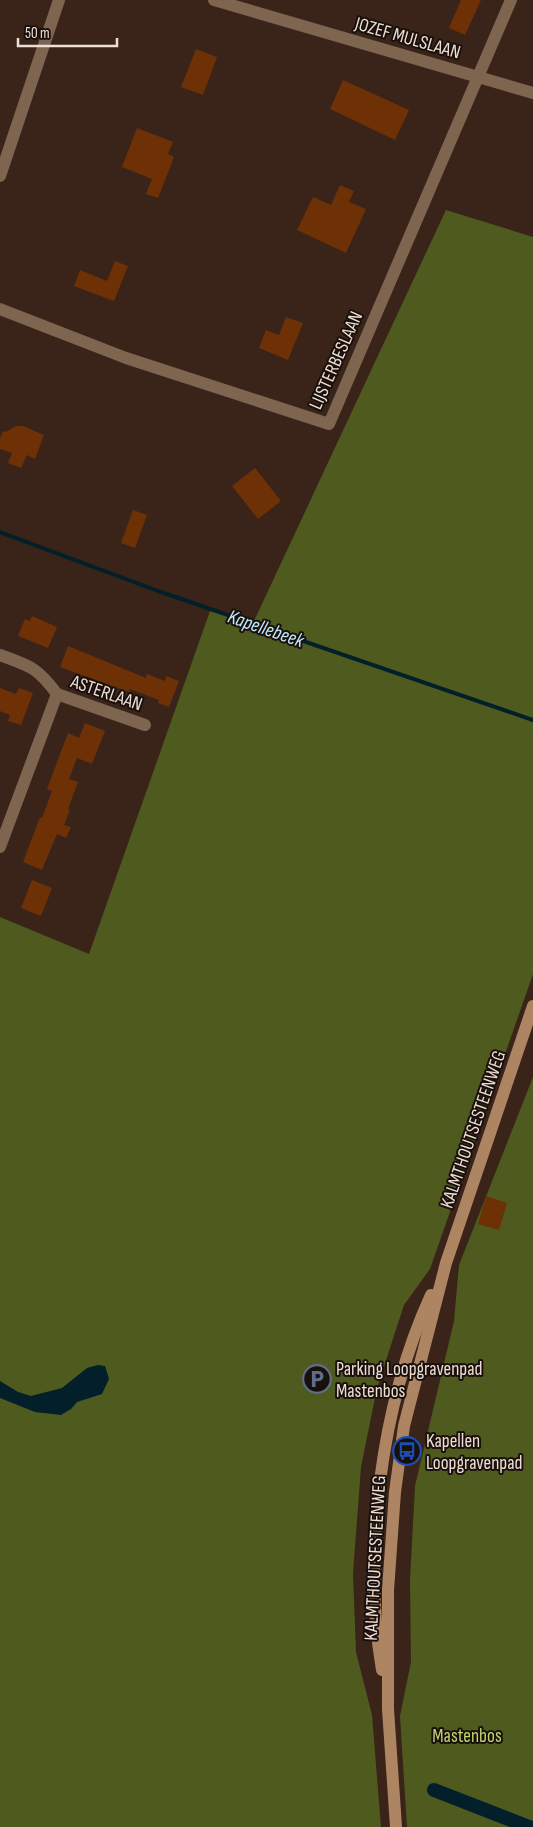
<svg xmlns="http://www.w3.org/2000/svg" width="533" height="1827" font-family="'Sofia Sans Condensed',sans-serif">
  <rect width="100%" height="100%" fill="#3a2419"/>
  <g fill="#4e5a1e">
    <path d="M 446,210 L 533,237 L 533,974 L 430,1269 L 404,1305 L 377,1388 L 361,1467 L 353,1573 L 356,1652 L 372,1715 L 381,1827 L 0,1827 L 0,917 L 89,954 L 210,611 L 254,621 Z"/>
    <path d="M 533,1077 L 533,1827 L 407,1827 L 400,1716 L 411,1662 L 410,1580 L 415,1486 L 454,1321 L 459,1265 Z"/>
  </g>
  <path fill="#021f2a" d="M 98,1365 L 105,1366 L 109,1379 L 102,1394 L 77,1402 L 71,1409 L 61,1415 L 35,1412 L 0,1398 L 0,1381 L 18,1392 L 31,1396 L 62,1388 L 87,1368 Z"/>
  <g fill="none" stroke-linecap="round" stroke-linejoin="round">
    <path stroke="#021f2a" stroke-width="4" d="M 0,532 L 158,591 L 533,720"/>
    <path stroke="#021f2a" stroke-width="14" d="M 434,1790 L 529,1827"/>
  </g>
  <g fill="#6e3005">
    <path d="M 461,0 L 481,0 L 465,35 L 449,28 Z"/>
    <path d="M 196,49 L 217,57 L 203,95 L 181,87 Z"/>
    <path d="M 343,80 L 409,110 L 395,140 L 330,109 Z"/>
    <path d="M 137,128 L 173,142 L 168,154 L 174,157 L 158,198 L 146,194 L 152,179 L 122,167 Z"/>
    <path d="M 340,185 L 354,191 L 349,202 L 366,209 L 346,253 L 297,230 L 313,197 L 331,205 Z"/>
    <path d="M 115,261 L 128,266 L 114,301 L 74,286 L 80,270 L 107,281 Z"/>
    <path d="M 286,317 L 303,323 L 288,360 L 259,348 L 266,330 L 279,335 Z"/>
    <path d="M 16,426 L 23,426 L 44,435 L 35,459 L 27,455 L 21,468 L 8,463 L 12,453 L 0,449 L 0,438 L 3,431 L 6,432 Z"/>
    <path d="M 255,468 L 281,501 L 258,519 L 232,486 Z"/>
    <path d="M 133,510 L 147,515 L 135,548 L 121,543 Z"/>
    <path d="M 32,616 L 57,627 L 48,648 L 18,636 L 25,619 L 30,621 Z"/>
    <path d="M 68,646 L 146,678 L 147,674 L 165,681 L 166,676 L 179,681 L 169,707 L 158,703 L 159,700 L 130,689 L 129,692 L 60,667 Z"/>
    <path d="M 0,688 L 16,694 L 19,688 L 33,693 L 21,725 L 8,721 L 10,715 L 0,711 Z"/>
    <path d="M 85,723 L 105,731 L 92,764 L 77,758 L 69,779 L 78,782 L 68,809 L 70,810 L 64,825 L 71,827 L 66,838 L 57,834 L 42,870 L 23,862 L 40,817 L 42,818 L 52,791 L 47,789 L 68,733 L 79,738 Z"/>
    <path d="M 32,880 L 52,888 L 41,916 L 21,908 Z"/>
    <path d="M 486,1196 L 507,1203 L 499,1230 L 478,1224 Z"/>
  </g>
  <g fill="none" stroke-linecap="round" stroke-linejoin="round">
    <g stroke="#7e6550" stroke-width="12">
      <path d="M 214,0 L 533,93"/>
      <path d="M 0,176 L 59,0"/>
      <path d="M 0,309 L 126,358 L 329,424 L 511,0"/>
      <path d="M 0,655 C 30,666 37,667 57,694 L 0,847"/>
      <path d="M 57,694 L 145,725"/>
    </g>
    <g stroke="#ae8563" stroke-width="12">
      <path d="M 382,1670 C 362,1552 381,1404 431,1295"/>
      <path d="M 396,1827 L 388,1709 L 388,1590 L 395,1492 L 404,1426 L 446,1263 L 533,1006"/>
    </g>
  </g>
  <defs>
    <symbol id="parking-ring" viewBox="-11 -11 22 22"><circle r="9.5" fill="#1a100b" stroke="#5c6f8a" stroke-width="1.5"/><path d="M-3.5-5.5H1a3.5 3.5 0 0 1 0 7H-1V5.5H-3.5ZM-1-3.4V-.6H.8a1.4 1.4 0 0 0 0-2.8Z" fill="#5c6f8a"/></symbol>
    <symbol id="bus-ring" viewBox="-11 -11 22 22"><circle r="9.5" fill="#1a100b" stroke="#1a4fb4" stroke-width="1.5"/><path d="M-5-6H5V4H4V6H2V4H-2V6H-4V4H-5ZM-3.5-4V0h7V-4ZM-3.5 1.2v1.5H-2V1.2ZM2 1.2v1.5H3.5V1.2Z" fill="#1a4fb4"/></symbol>
  </defs>
  <g fill-rule="evenodd">
    <use href="#parking-ring" x="301" y="1363" width="32" height="32"/>
    <use href="#bus-ring" x="391" y="1435" width="32" height="32"/>
  </g>
  <g text-anchor="middle" stroke-width="4" stroke-linejoin="round" paint-order="stroke">
    <g font-size="19" fill="#edded6" stroke="#1a100b">
      <text transform="translate(408 37) rotate(16)" y="7">JOZEF MULSLAAN</text>
      <text transform="translate(335 360) rotate(-66)" y="7">LIJSTERBESLAAN</text>
      <text transform="translate(107 692) rotate(19)" y="7">ASTERLAAN</text>
      <text transform="translate(472 1129) rotate(-71)" y="7">KALMTHOUTSESTEENWEG</text>
      <text transform="translate(374 1558) rotate(-87)" y="7">KALMTHOUTSESTEENWEG</text>
    </g>
    <g font-size="19" fill="#edded6" stroke="#1a100b" text-anchor="start">
      <text x="336" y="1375">Parking Loopgravenpad<tspan x="336" dy="22">Mastenbos</tspan></text>
      <text x="426" y="1447">Kapellen<tspan x="426" dy="22">Loopgravenpad</tspan></text>
    </g>
    <g font-size="19" fill="#bfd770" stroke="#1a100b">
      <text x="467" y="1742">Mastenbos</text>
    </g>
    <g font-size="20" font-style="italic" fill="#bde9fd" stroke="#1a100b">
      <text transform="translate(266 628) rotate(19)" y="7">Kapellebeek</text>
    </g>
  </g>
  <path d="M18 38v8h99v-8" fill="none" stroke="#edded6" stroke-width="2.5"/>
  <text x="25" y="38" font-size="15" fill="#edded6" stroke="#1a100b" stroke-width="4" paint-order="stroke">50 m</text>
</svg>
